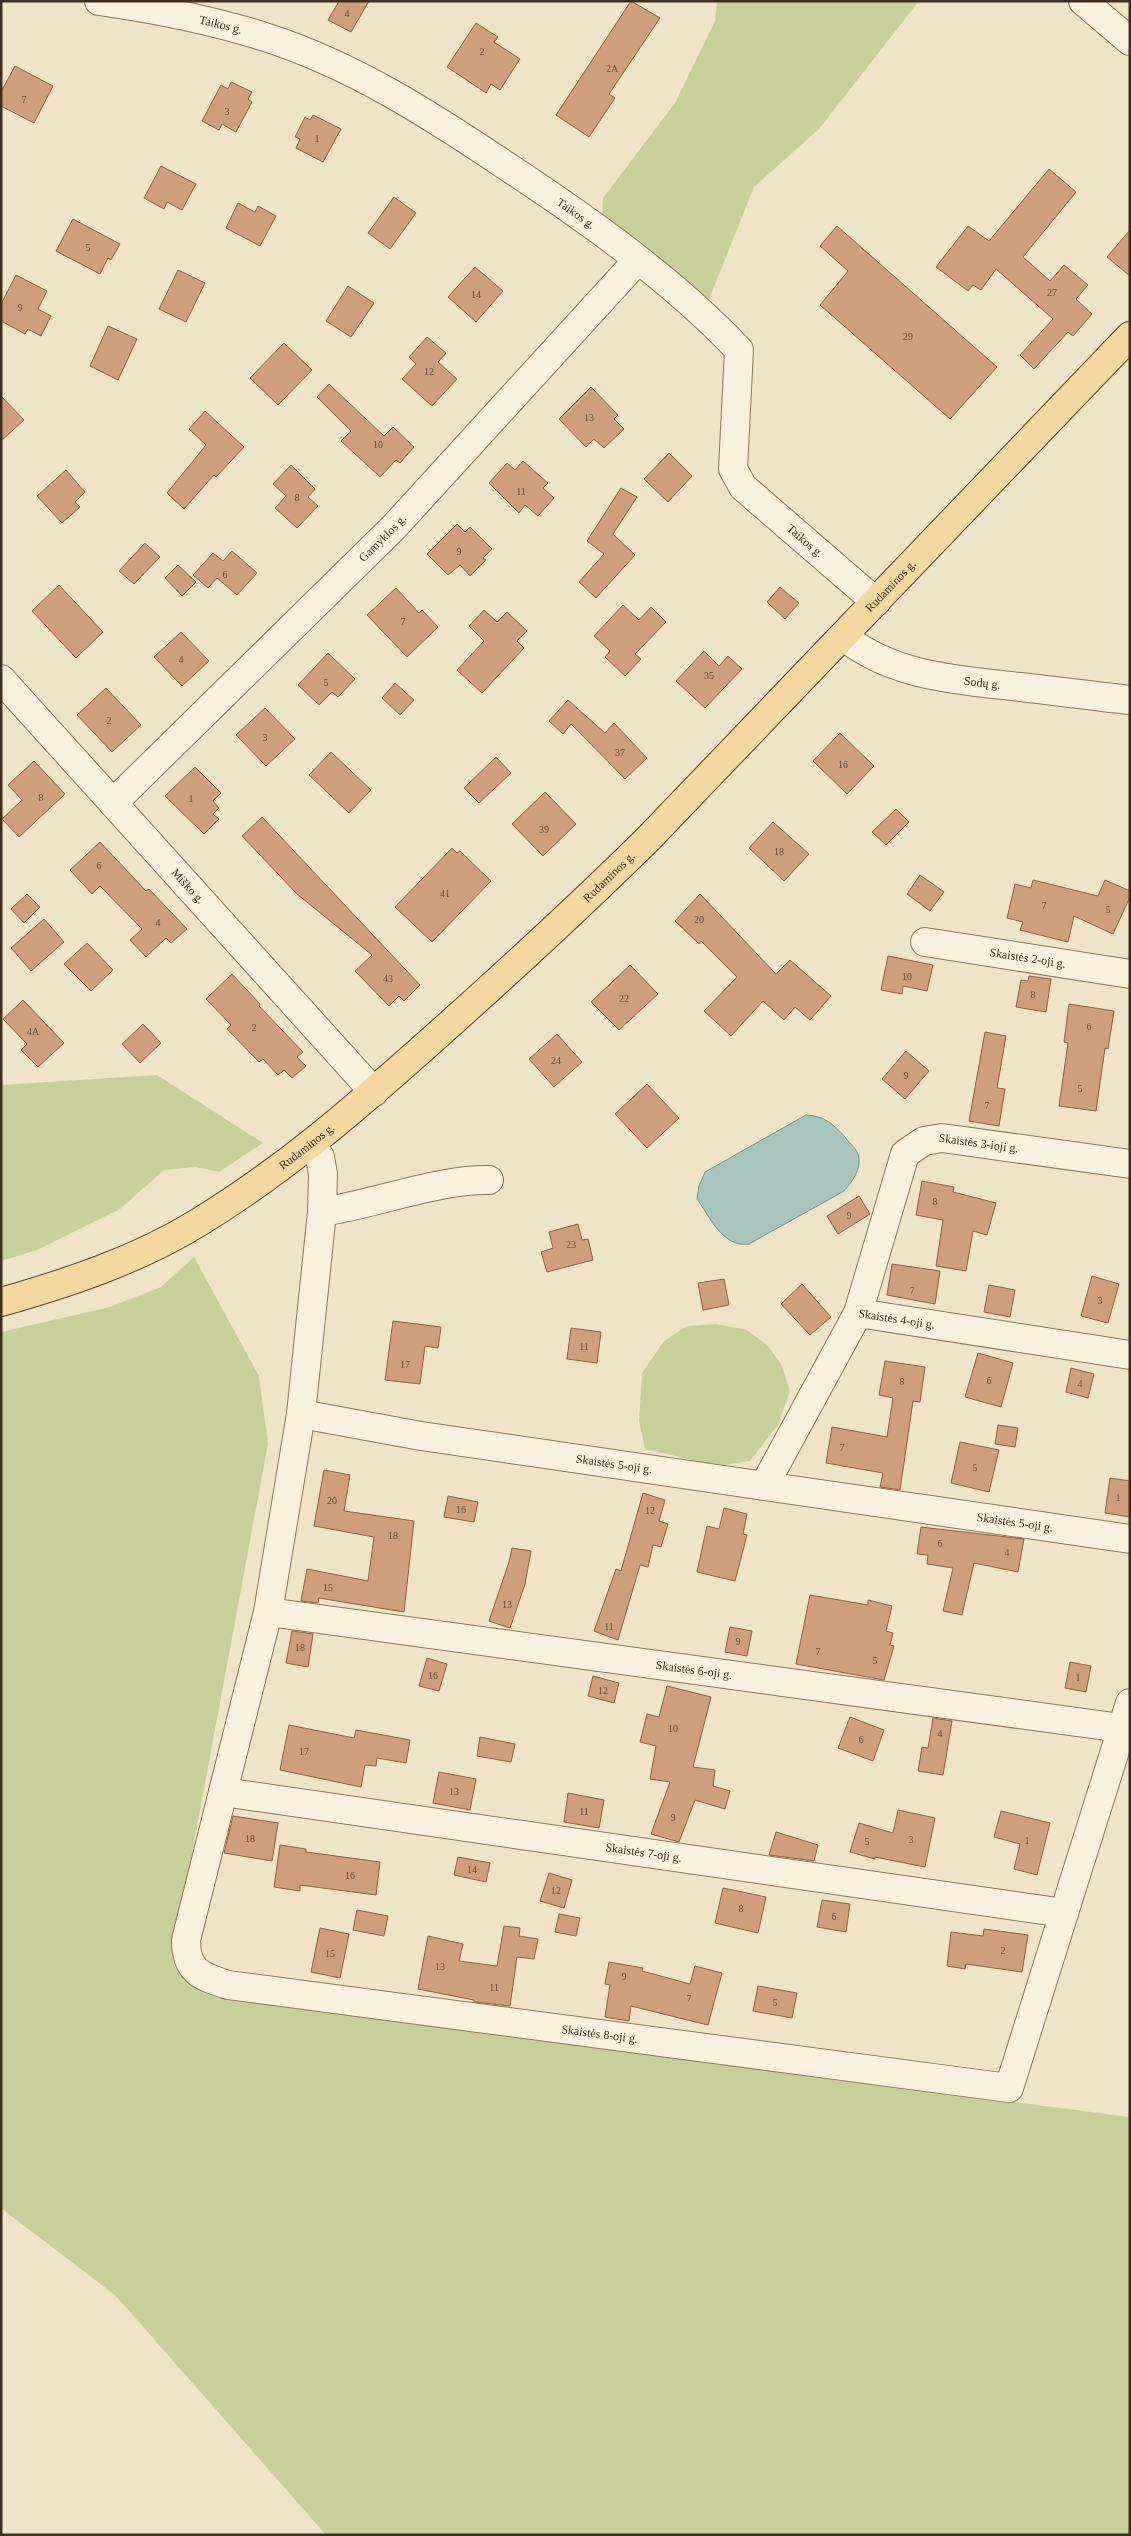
<svg xmlns="http://www.w3.org/2000/svg" width="1131" height="2536" font-family="'Times New Roman',serif">
  <rect width="100%" height="100%" fill="#f0e4c8"/>
  <g fill="#c9cf9b">
    <path d="M 717,1 L 919,1 L 819,129 L 754,187 L 708,302 L 602,219 L 603,198 L 675,103 L 715,21 Z"/>
    <path d="M 157,1075 L 263,1143 L 219,1172 L 196,1167 L 164,1170 L 120,1209 L 37,1250 L 1,1261 L 1,1085 Z"/>
    <path d="M 194,1257 L 259,1376 L 268,1444 L 175,1945 L 188,1981 L 218,1998 L 1130,2117 L 1130,2535 L 326,2535 L 116,2296 L 1,2208 L 1,1332 L 110,1307 L 161,1287 Z"/>
    <path d="M 716,1324 L 747,1330 L 767,1345 L 781,1364 L 790,1391 L 778,1425 L 750,1461 L 718,1466 L 645,1449 L 639,1421 L 642,1373 L 664,1341 L 687,1326 Z"/>
  </g>
  <path fill="#a9c4bc" stroke="#6f938a" d="M 806,1115 C 825,1116 833,1124 845,1137 C 848,1142 855,1147 857,1152 C 864,1166 852,1182 844,1191 L 749,1244 C 723,1248 710,1217 697,1199 L 699,1186 L 705,1172 Z"/>
  <g fill="#cf9f7d" stroke="#8d5f41">
    <path d="M 339,1 L 369,1 L 351,32 L 328,20 Z"/>
    <path d="M 631,1 L 660,18 L 609,94 L 615,98 L 589,137 L 556,115 Z"/>
    <path d="M 476,23 L 498,37 L 494,42 L 520,59 L 500,90 L 491,84 L 486,93 L 447,67 Z"/>
    <path d="M 15,66 L 53,86 L 34,123 L 1,106 L 1,92 Z"/>
    <path d="M 231,82 L 252,92 L 248,99 L 252,102 L 236,132 L 222,124 L 219,130 L 202,121 L 221,85 L 228,89 Z"/>
    <path d="M 313,115 L 341,129 L 323,162 L 296,148 L 300,139 L 295,137 L 305,117 L 310,120 Z"/>
    <path d="M 161,166 L 196,184 L 182,210 L 167,202 L 164,209 L 144,198 Z"/>
    <path d="M 1049,169 L 1076,192 L 1023,257 L 1050,281 L 1064,265 L 1088,285 L 1076,299 L 1092,314 L 1073,336 L 1068,332 L 1034,369 L 1020,355 L 1053,319 L 996,269 L 981,290 L 973,285 L 968,291 L 936,267 L 968,226 L 989,241 Z"/>
    <path d="M 394,197 L 416,213 L 390,249 L 368,233 Z"/>
    <path d="M 238,203 L 255,212 L 258,206 L 276,216 L 260,246 L 226,228 Z"/>
    <path d="M 73,219 L 120,244 L 111,260 L 108,258 L 100,274 L 56,251 Z"/>
    <path d="M 837,226 L 997,367 L 950,419 L 820,305 L 848,271 L 820,246 Z"/>
    <path d="M 1130,230 L 1130,276 L 1107,257 Z"/>
    <path d="M 475,267 L 503,291 L 476,322 L 448,297 Z"/>
    <path d="M 178,270 L 205,283 L 186,322 L 159,309 Z"/>
    <path d="M 16,275 L 47,291 L 38,309 L 51,316 L 41,336 L 28,329 L 25,334 L 1,321 L 1,304 Z"/>
    <path d="M 348,286 L 374,303 L 351,337 L 326,321 Z"/>
    <path d="M 108,326 L 137,339 L 118,380 L 90,366 Z"/>
    <path d="M 427,337 L 446,353 L 438,362 L 457,379 L 432,406 L 402,379 L 416,364 L 409,357 Z"/>
    <path d="M 284,343 L 312,370 L 278,405 L 250,378 Z"/>
    <path d="M 329,384 L 384,436 L 393,427 L 414,447 L 400,463 L 396,460 L 380,477 L 341,441 L 351,431 L 317,397 Z"/>
    <path d="M 591,387 L 618,415 L 614,419 L 624,429 L 604,448 L 594,439 L 586,447 L 559,419 Z"/>
    <path d="M 1,396 L 24,420 L 1,441 Z"/>
    <path d="M 205,411 L 244,447 L 216,477 L 214,475 L 184,509 L 167,493 L 206,445 L 189,429 Z"/>
    <path d="M 669,453 L 692,476 L 668,502 L 644,479 Z"/>
    <path d="M 523,461 L 548,483 L 543,488 L 554,498 L 538,516 L 525,505 L 519,513 L 489,483 L 507,463 L 515,470 Z"/>
    <path d="M 291,465 L 315,489 L 308,497 L 318,506 L 297,528 L 275,508 L 286,496 L 273,484 Z"/>
    <path d="M 66,470 L 85,492 L 75,502 L 80,507 L 62,523 L 37,496 Z"/>
    <path d="M 621,488 L 637,497 L 613,534 L 635,555 L 596,598 L 579,582 L 604,554 L 587,541 Z"/>
    <path d="M 457,524 L 465,532 L 470,527 L 492,549 L 483,558 L 486,560 L 470,576 L 460,565 L 448,575 L 427,554 Z"/>
    <path d="M 145,543 L 160,557 L 134,584 L 119,571 Z"/>
    <path d="M 232,551 L 257,573 L 237,595 L 217,578 L 208,588 L 193,575 L 213,553 L 223,561 Z"/>
    <path d="M 178,565 L 196,582 L 182,596 L 165,578 Z"/>
    <path d="M 59,585 L 103,632 L 76,658 L 32,611 Z"/>
    <path d="M 780,587 L 799,603 L 785,619 L 767,602 Z"/>
    <path d="M 396,588 L 419,613 L 422,610 L 438,627 L 407,657 L 367,615 Z"/>
    <path d="M 623,605 L 639,620 L 651,607 L 666,622 L 635,654 L 641,659 L 625,676 L 605,657 L 610,651 L 594,636 Z"/>
    <path d="M 484,610 L 497,622 L 507,612 L 527,631 L 517,641 L 524,648 L 482,693 L 457,670 L 484,641 L 469,626 Z"/>
    <path d="M 181,632 L 209,661 L 182,686 L 154,657 Z"/>
    <path d="M 704,651 L 719,666 L 728,656 L 742,669 L 705,708 L 676,681 Z"/>
    <path d="M 328,653 L 355,679 L 338,697 L 332,692 L 319,705 L 298,685 Z"/>
    <path d="M 395,683 L 414,700 L 400,715 L 382,698 Z"/>
    <path d="M 106,688 L 141,725 L 112,752 L 77,715 Z"/>
    <path d="M 568,700 L 605,733 L 614,723 L 647,758 L 625,779 L 571,724 L 563,734 L 549,721 Z"/>
    <path d="M 265,708 L 295,739 L 266,766 L 236,735 Z"/>
    <path d="M 840,733 L 874,766 L 847,794 L 813,761 Z"/>
    <path d="M 331,752 L 371,790 L 349,813 L 309,775 Z"/>
    <path d="M 496,757 L 511,773 L 479,803 L 464,788 Z"/>
    <path d="M 34,761 L 65,794 L 19,837 L 2,819 L 22,800 L 8,785 Z"/>
    <path d="M 195,767 L 221,793 L 213,801 L 219,808 L 213,814 L 219,819 L 204,834 L 165,796 Z"/>
    <path d="M 545,792 L 576,824 L 543,856 L 512,824 Z"/>
    <path d="M 896,809 L 909,822 L 886,845 L 872,832 Z"/>
    <path d="M 262,817 L 420,985 L 404,1001 L 399,996 L 389,1006 L 355,971 L 372,955 L 297,894 L 242,836 Z"/>
    <path d="M 773,822 L 809,854 L 784,881 L 749,848 Z"/>
    <path d="M 100,842 L 146,891 L 149,889 L 187,929 L 171,943 L 166,938 L 146,957 L 130,940 L 142,929 L 100,886 L 92,894 L 70,870 Z"/>
    <path d="M 452,848 L 457,853 L 460,851 L 491,881 L 432,942 L 395,907 Z"/>
    <path d="M 920,875 L 944,892 L 930,911 L 907,894 Z"/>
    <path d="M 1033,880 L 1098,896 L 1105,880 L 1130,891 L 1130,897 L 1113,934 L 1074,916 L 1068,942 L 1020,930 L 1023,922 L 1007,918 L 1015,884 L 1031,888 Z"/>
    <path d="M 27,894 L 40,907 L 24,923 L 11,909 Z"/>
    <path d="M 700,894 L 776,974 L 790,960 L 831,996 L 810,1020 L 795,1007 L 784,1020 L 763,1001 L 731,1036 L 704,1011 L 737,977 L 701,941 L 699,944 L 675,921 Z"/>
    <path d="M 44,919 L 64,942 L 31,971 L 11,948 Z"/>
    <path d="M 87,943 L 113,970 L 91,991 L 64,964 Z"/>
    <path d="M 888,956 L 933,965 L 927,991 L 903,986 L 902,994 L 881,990 Z"/>
    <path d="M 630,965 L 658,994 L 619,1030 L 591,1002 Z"/>
    <path d="M 232,974 L 260,1004 L 259,1006 L 303,1052 L 297,1057 L 306,1066 L 292,1078 L 284,1070 L 278,1075 L 263,1059 L 259,1062 L 227,1029 L 231,1025 L 206,999 Z"/>
    <path d="M 1029,976 L 1051,979 L 1046,1012 L 1016,1007 L 1021,980 L 1028,981 Z"/>
    <path d="M 23,1000 L 64,1043 L 38,1067 L 21,1050 L 27,1044 L 3,1019 Z"/>
    <path d="M 1069,1004 L 1114,1011 L 1108,1049 L 1105,1048 L 1096,1111 L 1059,1106 L 1068,1043 L 1064,1042 Z"/>
    <path d="M 143,1024 L 161,1043 L 140,1063 L 122,1044 Z"/>
    <path d="M 985,1032 L 1006,1036 L 997,1088 L 1005,1089 L 999,1126 L 969,1121 Z"/>
    <path d="M 557,1034 L 582,1062 L 554,1087 L 529,1059 Z"/>
    <path d="M 906,1051 L 929,1071 L 905,1099 L 882,1079 Z"/>
    <path d="M 647,1084 L 679,1118 L 647,1148 L 615,1114 Z"/>
    <path d="M 922,1181 L 954,1187 L 953,1192 L 996,1203 L 987,1235 L 973,1231 L 966,1271 L 936,1266 L 943,1220 L 916,1215 Z"/>
    <path d="M 859,1196 L 870,1214 L 838,1234 L 827,1216 Z"/>
    <path d="M 578,1224 L 582,1240 L 588,1239 L 593,1260 L 547,1272 L 541,1252 L 553,1248 L 549,1232 Z"/>
    <path d="M 892,1264 L 940,1271 L 935,1304 L 887,1295 Z"/>
    <path d="M 1092,1276 L 1119,1284 L 1108,1323 L 1081,1316 Z"/>
    <path d="M 724,1279 L 729,1305 L 703,1310 L 698,1283 Z"/>
    <path d="M 802,1284 L 831,1317 L 810,1335 L 781,1304 Z"/>
    <path d="M 989,1285 L 1015,1290 L 1010,1317 L 984,1312 Z"/>
    <path d="M 393,1321 L 441,1327 L 438,1348 L 425,1346 L 420,1384 L 385,1380 Z"/>
    <path d="M 571,1328 L 601,1332 L 597,1363 L 567,1359 Z"/>
    <path d="M 978,1353 L 1013,1363 L 1001,1407 L 965,1397 Z"/>
    <path d="M 885,1361 L 925,1367 L 920,1402 L 913,1401 L 900,1490 L 880,1487 L 883,1473 L 826,1463 L 832,1427 L 887,1437 L 893,1398 L 879,1395 Z"/>
    <path d="M 1071,1368 L 1094,1374 L 1088,1398 L 1066,1392 Z"/>
    <path d="M 998,1425 L 1018,1428 L 1015,1447 L 995,1444 Z"/>
    <path d="M 960,1442 L 999,1450 L 989,1492 L 951,1483 Z"/>
    <path d="M 324,1470 L 350,1475 L 344,1511 L 414,1521 L 404,1612 L 319,1598 L 318,1603 L 301,1601 L 307,1569 L 368,1581 L 374,1537 L 314,1526 Z"/>
    <path d="M 1110,1478 L 1130,1481 L 1130,1517 L 1105,1513 Z"/>
    <path d="M 643,1493 L 665,1500 L 659,1521 L 668,1524 L 661,1547 L 653,1545 L 648,1567 L 640,1565 L 618,1640 L 594,1631 L 616,1569 L 621,1571 Z"/>
    <path d="M 448,1496 L 478,1502 L 474,1522 L 444,1517 Z"/>
    <path d="M 724,1508 L 747,1514 L 743,1534 L 747,1535 L 735,1581 L 697,1572 L 707,1526 L 719,1529 Z"/>
    <path d="M 921,1527 L 1024,1539 L 1018,1572 L 974,1563 L 962,1615 L 943,1611 L 953,1568 L 927,1564 L 928,1555 L 917,1554 Z"/>
    <path d="M 512,1548 L 531,1551 L 525,1584 L 510,1628 L 489,1621 L 509,1562 Z"/>
    <path d="M 810,1595 L 868,1605 L 868,1600 L 892,1606 L 886,1631 L 893,1633 L 890,1645 L 894,1646 L 884,1680 L 796,1664 Z"/>
    <path d="M 730,1627 L 752,1631 L 747,1656 L 725,1652 Z"/>
    <path d="M 292,1631 L 313,1634 L 308,1667 L 286,1663 Z"/>
    <path d="M 427,1658 L 447,1664 L 439,1691 L 419,1686 Z"/>
    <path d="M 1070,1662 L 1091,1666 L 1086,1692 L 1065,1688 Z"/>
    <path d="M 593,1676 L 619,1683 L 614,1703 L 588,1696 Z"/>
    <path d="M 667,1686 L 711,1697 L 693,1767 L 715,1770 L 713,1786 L 730,1791 L 725,1809 L 695,1800 L 679,1842 L 651,1834 L 670,1782 L 650,1779 L 656,1746 L 640,1742 L 647,1714 L 659,1717 Z"/>
    <path d="M 850,1717 L 884,1730 L 873,1761 L 838,1748 Z"/>
    <path d="M 933,1718 L 952,1721 L 943,1775 L 918,1771 L 922,1747 L 928,1748 Z"/>
    <path d="M 289,1725 L 354,1738 L 356,1730 L 410,1740 L 406,1763 L 377,1758 L 376,1766 L 365,1765 L 361,1787 L 280,1770 Z"/>
    <path d="M 480,1737 L 515,1744 L 511,1762 L 477,1756 Z"/>
    <path d="M 439,1772 L 476,1779 L 470,1810 L 433,1803 Z"/>
    <path d="M 568,1793 L 604,1800 L 599,1828 L 564,1822 Z"/>
    <path d="M 898,1810 L 935,1818 L 925,1867 L 875,1857 L 875,1859 L 850,1852 L 859,1823 L 893,1833 Z"/>
    <path d="M 1001,1811 L 1050,1823 L 1037,1875 L 1014,1869 L 1020,1844 L 994,1837 Z"/>
    <path d="M 233,1816 L 278,1823 L 272,1861 L 224,1853 Z"/>
    <path d="M 776,1832 L 818,1845 L 814,1861 L 769,1855 Z"/>
    <path d="M 280,1845 L 306,1849 L 306,1852 L 380,1862 L 376,1895 L 300,1885 L 300,1891 L 274,1887 Z"/>
    <path d="M 458,1857 L 490,1863 L 486,1882 L 454,1875 Z"/>
    <path d="M 549,1873 L 572,1880 L 564,1908 L 540,1901 Z"/>
    <path d="M 723,1888 L 766,1897 L 758,1933 L 715,1923 Z"/>
    <path d="M 822,1900 L 850,1904 L 846,1932 L 817,1927 Z"/>
    <path d="M 357,1910 L 388,1916 L 384,1936 L 353,1930 Z"/>
    <path d="M 559,1914 L 580,1918 L 576,1936 L 555,1932 Z"/>
    <path d="M 504,1926 L 520,1928 L 519,1936 L 538,1939 L 534,1959 L 517,1957 L 510,2006 L 474,2002 L 474,2000 L 418,1989 L 428,1936 L 463,1944 L 459,1961 L 497,1966 Z"/>
    <path d="M 320,1928 L 349,1934 L 340,1978 L 311,1972 Z"/>
    <path d="M 984,1929 L 1028,1935 L 1022,1972 L 966,1964 L 965,1969 L 947,1966 L 951,1932 L 983,1936 Z"/>
    <path d="M 609,1962 L 643,1968 L 642,1971 L 690,1984 L 695,1966 L 722,1973 L 708,2025 L 631,2006 L 629,2021 L 605,2017 L 610,1985 L 605,1984 Z"/>
    <path d="M 758,1986 L 797,1993 L 792,2018 L 753,2011 Z"/>
  </g>
  <g fill="none" stroke-linecap="round" stroke-linejoin="round">
    <defs>
      <g id="minor">
        <path id="s1" d="M 99,1 C 155,9 211,20 265,37 C 353,65 432,116 508,167 C 588,220 673,280 739,350 L 733,469 L 743,487 L 876,602"/>
        <path d="M 1083,1 L 1130,41"/>
        <path id="s2" d="M 843,636 C 893,677 959,680 1020,687 C 1057,691 1093,696 1130,700"/>
        <path id="s3" d="M 1,679 L 374,1092"/>
        <path id="s4" d="M 113,803 L 394,527 L 637,261"/>
        <path id="s5" d="M 925,942 L 1130,974"/>
        <path id="s6" d="M 312,1145 L 320,1157 L 323,1174 L 322,1212 L 301,1414 L 421,1436 L 1130,1539"/>
        <path d="M 322,1212 C 375,1204 438,1179 489,1180"/>
        <path id="s7" d="M 858,1313 L 905,1154 L 924,1141 L 942,1138 L 1130,1164"/>
        <path id="s8" d="M 301,1414 L 268,1612 L 186,1940 C 186,1972 201,1976 228,1985 L 1009,2088 L 1130,1703"/>
        <path id="s9" d="M 764,1486 L 858,1313 L 1130,1355"/>
        <path id="s10" d="M 268,1612 L 1121,1728"/>
        <path id="s11" d="M 223,1792 L 1064,1913"/>
      </g>
      <g id="major">
        <path id="s12" d="M 1,1302 C 68,1283 137,1260 196,1224 C 282,1172 357,1107 432,1040 C 506,974 578,908 648,839 L 1130,336"/>
      </g>
    </defs>
    <use href="#minor" stroke="#8d765c" stroke-width="30"/>
    <use href="#major" stroke="#5b4430" stroke-width="30"/>
    <use href="#minor" stroke="#faf1dc" stroke-width="28"/>
    <use href="#major" stroke="#f3d9a0" stroke-width="28"/>
  </g>
  <g text-anchor="middle" stroke-width="4" stroke-linejoin="round" paint-order="stroke">
    <g font-size="10" fill="#624a37">
      <text x="347" y="17">4</text>
      <text x="482" y="55">2</text>
      <text x="612" y="72">2A</text>
      <text x="24" y="103">7</text>
      <text x="227" y="115">3</text>
      <text x="317" y="142">1</text>
      <text x="88" y="251">5</text>
      <text x="1052" y="296">27</text>
      <text x="476" y="298">14</text>
      <text x="20" y="311">9</text>
      <text x="908" y="340">29</text>
      <text x="429" y="375">12</text>
      <text x="589" y="421">13</text>
      <text x="378" y="448">10</text>
      <text x="521" y="495">11</text>
      <text x="297" y="501">8</text>
      <text x="459" y="555">9</text>
      <text x="225" y="578">6</text>
      <text x="403" y="625">7</text>
      <text x="181" y="663">4</text>
      <text x="709" y="679">35</text>
      <text x="326" y="686">5</text>
      <text x="109" y="724">2</text>
      <text x="265" y="741">3</text>
      <text x="620" y="756">37</text>
      <text x="843" y="768">16</text>
      <text x="41" y="801">8</text>
      <text x="191" y="802">1</text>
      <text x="544" y="833">39</text>
      <text x="779" y="855">18</text>
      <text x="99" y="869">6</text>
      <text x="445" y="897">41</text>
      <text x="1044" y="909">7</text>
      <text x="1108" y="913">5</text>
      <text x="699" y="923">20</text>
      <text x="158" y="926">4</text>
      <text x="907" y="980">10</text>
      <text x="388" y="982">43</text>
      <text x="1033" y="998">8</text>
      <text x="624" y="1002">22</text>
      <text x="1089" y="1030">6</text>
      <text x="254" y="1031">2</text>
      <text x="33" y="1035">4A</text>
      <text x="556" y="1064">24</text>
      <text x="906" y="1079">9</text>
      <text x="1080" y="1092">5</text>
      <text x="987" y="1109">7</text>
      <text x="935" y="1205">8</text>
      <text x="849" y="1219">9</text>
      <text x="571" y="1248">23</text>
      <text x="912" y="1294">7</text>
      <text x="1100" y="1304">3</text>
      <text x="584" y="1350">11</text>
      <text x="405" y="1368">17</text>
      <text x="989" y="1384">6</text>
      <text x="902" y="1385">8</text>
      <text x="1080" y="1387">4</text>
      <text x="842" y="1451">7</text>
      <text x="975" y="1471">5</text>
      <text x="1118" y="1501">1</text>
      <text x="332" y="1504">20</text>
      <text x="461" y="1513">16</text>
      <text x="650" y="1514">12</text>
      <text x="393" y="1539">18</text>
      <text x="940" y="1547">6</text>
      <text x="1007" y="1556">4</text>
      <text x="328" y="1591">15</text>
      <text x="507" y="1608">13</text>
      <text x="609" y="1630">11</text>
      <text x="738" y="1645">9</text>
      <text x="300" y="1651">18</text>
      <text x="818" y="1655">7</text>
      <text x="875" y="1664">5</text>
      <text x="433" y="1679">16</text>
      <text x="1078" y="1681">1</text>
      <text x="603" y="1694">12</text>
      <text x="673" y="1732">10</text>
      <text x="940" y="1737">4</text>
      <text x="861" y="1743">6</text>
      <text x="304" y="1755">17</text>
      <text x="454" y="1795">13</text>
      <text x="584" y="1815">11</text>
      <text x="673" y="1821">9</text>
      <text x="250" y="1842">18</text>
      <text x="911" y="1843">3</text>
      <text x="1027" y="1844">1</text>
      <text x="867" y="1845">5</text>
      <text x="472" y="1873">14</text>
      <text x="350" y="1879">16</text>
      <text x="556" y="1894">12</text>
      <text x="741" y="1912">8</text>
      <text x="834" y="1920">6</text>
      <text x="1003" y="1954">2</text>
      <text x="330" y="1957">15</text>
      <text x="440" y="1970">13</text>
      <text x="624" y="1980">9</text>
      <text x="494" y="1991">11</text>
      <text x="689" y="2002">7</text>
      <text x="775" y="2006">5</text>
    </g>
    <g font-size="12" fill="#3d2e20" stroke="#f7eed8">
      <text dy="4" stroke="none"><textPath href="#s1" startOffset="124">Taikos g.</textPath></text>
      <text dy="4" stroke="none"><textPath href="#s1" startOffset="529">Taikos g.</textPath></text>
      <text dy="4" stroke="none"><textPath href="#s4" startOffset="378">Gamyklos g.</textPath></text>
      <text dy="4" stroke="none"><textPath href="#s1" startOffset="964">Taikos g.</textPath></text>
      <text dy="4" stroke="none"><textPath href="#s12" startOffset="1156">Rudaminos g.</textPath></text>
      <text dy="4" stroke="none"><textPath href="#s2" startOffset="149">Sodų g.</textPath></text>
      <text dy="4" stroke="none"><textPath href="#s12" startOffset="751">Rudaminos g.</textPath></text>
      <text dy="4" stroke="none"><textPath href="#s3" startOffset="279">Miško g.</textPath></text>
      <text dy="4" stroke="none"><textPath href="#s5" startOffset="104">Skaistės 2-oji g.</textPath></text>
      <text dy="4" stroke="none"><textPath href="#s7" startOffset="244">Skaistės 3-ioji g.</textPath></text>
      <text dy="4" stroke="none"><textPath href="#s12" startOffset="346">Rudaminos g.</textPath></text>
      <text dy="4" stroke="none"><textPath href="#s9" startOffset="236">Skaistės 4-oji g.</textPath></text>
      <text dy="4" stroke="none"><textPath href="#s6" startOffset="590">Skaistės 5-oji g.</textPath></text>
      <text dy="4" stroke="none"><textPath href="#s6" startOffset="995">Skaistės 5-oji g.</textPath></text>
      <text dy="4" stroke="none"><textPath href="#s10" startOffset="430">Skaistės 6-oji g.</textPath></text>
      <text dy="4" stroke="none"><textPath href="#s11" startOffset="425">Skaistės 7-oji g.</textPath></text>
      <text dy="4" stroke="none"><textPath href="#s8" startOffset="982">Skaistės 8-oji g.</textPath></text>
    </g>
  </g>
  <rect width="1131" height="2536" fill="none" stroke="#3d2e20" stroke-width="5"/>
</svg>
